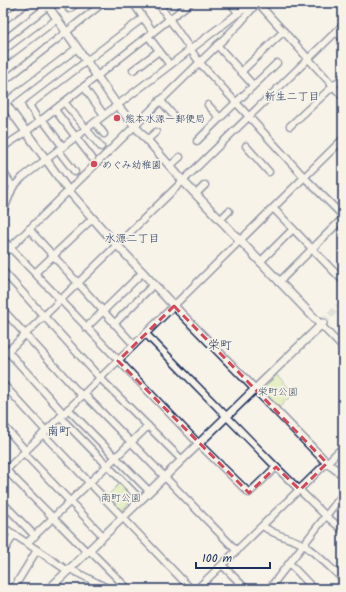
<svg xmlns="http://www.w3.org/2000/svg" width="346" height="592" font-family="Kalam,'Klee One',sans-serif">
  <defs>
    <pattern id="park-crowns" width="20" height="18" patternUnits="userSpaceOnUse"><rect width="20" height="18" fill="#d0e99e"/><path d="M2 6a3 3 0 1 1 6 0M12 15a3 3 0 1 1 6 0" fill="none" stroke="#b2c88a"/></pattern>
  </defs>
  <rect width="100%" height="100%" fill="#f7f3e8"/>
  <filter id="ink" filterUnits="userSpaceOnUse"><feTurbulence type="fractalNoise" baseFrequency=".025" numOctaves="2"/><feDisplacementMap in="SourceGraphic" scale="8" xChannelSelector="R" yChannelSelector="G"/><feConvolveMatrix kernelMatrix="1 2 1 2 8 2 1 2 1" color-interpolation-filters="sRGB"/></filter>
  <g filter="url(#ink)">
    <g fill="url(#park-crowns)" stroke="#768c7e">
      <path d="M 277,375 L 294,393 L 280,407 L 262,390 Z"/>
      <path d="M 121,482 L 134,494 L 134,498 L 121,511 L 106,497 Z"/>
    </g>
    <g fill="none" stroke-linecap="round" stroke-linejoin="round">
      <path stroke="#cbcccc" stroke-width="7" stroke-dasharray="7 3.5" stroke-linecap="butt" d="M 323,323 L 343,302"/>
      <defs>
        <g id="minor">
          <path d="M 158,3 L 200,63 L 304,177 L 343,216"/>
          <path d="M 231,3 L 238,13"/>
          <path d="M 258,3 L 343,97"/>
          <path d="M 134,4 L 153,32"/>
          <path d="M 69,9 L 77,3"/>
          <path d="M 3,21 L 27,3"/>
          <path d="M 335,32 L 343,38"/>
          <path d="M 148,36 L 170,65"/>
          <path d="M 3,41 L 48,6"/>
          <path d="M 217,45 L 253,85"/>
          <path d="M 3,60 L 57,19"/>
          <path d="M 133,70 L 159,51"/>
          <path d="M 241,72 L 284,31"/>
          <path d="M 3,82 L 103,3"/>
          <path d="M 84,87 L 104,115"/>
          <path d="M 160,100 L 173,115"/>
          <path d="M 64,102 L 101,147"/>
          <path d="M 5,103 L 77,48"/>
          <path d="M 208,105 L 220,118 L 277,63"/>
          <path d="M 55,110 L 92,158"/>
          <path d="M 42,119 L 63,147"/>
          <path d="M 39,121 L 29,105 L 143,18"/>
          <path d="M 95,122 L 104,134"/>
          <path d="M 290,126 L 343,77"/>
          <path d="M 147,140 L 156,132"/>
          <path d="M 197,141 L 220,118"/>
          <path d="M 246,146 L 269,172"/>
          <path d="M 3,147 L 26,132 L 190,3"/>
          <path d="M 58,150 L 75,172"/>
          <path d="M 170,166 L 180,157"/>
          <path d="M 3,172 L 13,187"/>
          <path d="M 196,194 L 205,185"/>
          <path d="M 274,209 L 343,281"/>
          <path d="M 3,212 L 13,187 L 23,177 L 241,11 L 255,4"/>
          <path d="M 220,220 L 229,211"/>
          <path d="M 29,229 L 134,345 L 343,139"/>
          <path d="M 3,240 L 198,443 L 249,493 L 276,467"/>
          <path d="M 3,253 L 11,247 L 240,23 L 257,3"/>
          <path d="M 260,262 L 293,229"/>
          <path d="M 3,271 L 100,378 L 181,459"/>
          <path d="M 35,273 L 93,218"/>
          <path d="M 279,282 L 343,218"/>
          <path d="M 3,310 L 82,396"/>
          <path d="M 114,324 L 154,284"/>
          <path d="M 320,324 L 343,348"/>
          <path d="M 86,328 L 143,272"/>
          <path d="M 146,334 L 276,467 L 326,516 L 343,530"/>
          <path d="M 3,346 L 64,414"/>
          <path d="M 3,356 L 343,25"/>
          <path d="M 3,384 L 46,431"/>
          <path d="M 84,394 L 237,551"/>
          <path d="M 68,409 L 149,491"/>
          <path d="M 60,417 L 140,499"/>
          <path d="M 3,425 L 26,451"/>
          <path d="M 43,434 L 191,589"/>
          <path d="M 24,453 L 103,536"/>
          <path d="M 6,470 L 87,552"/>
          <path d="M 3,473 L 134,345"/>
          <path d="M 3,503 L 35,536"/>
          <path d="M 263,526 C 274,536 290,537 302,544 C 317,553 330,568 343,579"/>
          <path d="M 3,527 L 68,571"/>
          <path d="M 27,543 L 148,426"/>
          <path d="M 89,550 L 128,589"/>
          <path d="M 3,553 L 14,534"/>
          <path d="M 290,564 L 314,589"/>
          <path d="M 222,565 L 246,589"/>
          <path d="M 70,569 L 109,589"/>
          <path d="M 13,589 L 37,550"/>
          <path d="M 197,589 L 343,447"/>
          <path d="M 269,589 L 343,494"/>
        </g>
        <g id="tertiary">
          <path d="M 46,3 L 117,105 L 134,125 L 183,181 L 320,324"/>
          <path d="M 3,100 L 68,190 L 104,231 L 174,306 L 327,463 L 343,475"/>
          <path d="M 49,589 L 323,323"/>
        </g>
      </defs>
      <use href="#minor" stroke="#1b2f5e" stroke-width="9"/>
      <use href="#tertiary" stroke="#1b2f5e" stroke-width="10"/>
      <use href="#minor" stroke="#f7f3e8" stroke-width="6"/>
      <use href="#tertiary" stroke="#f7f3e8" stroke-width="7"/>
    </g>
  </g>
  <path d="M0 0H346V592H0ZM 174,306 L 327,463 L 300,490 L 276,467 L 249,493 L 118,361 Z" fill="#f7f3e8" fill-opacity=".55" fill-rule="evenodd"/>
  <path fill="none" stroke="#d1495b" stroke-width="3" stroke-dasharray="8 5" stroke-linejoin="round" d="M 174,306 L 327,463 L 300,490 L 276,467 L 249,493 L 118,361 Z"/>
  <g fill="#d1495b" stroke="#f7f3e8" stroke-width="1.5">
    <circle cx="117" cy="118" r="4"/>
    <circle cx="94" cy="164" r="4"/>
  </g>
  <g text-anchor="middle" stroke-width="3.5" stroke-linejoin="round" paint-order="stroke">
    <g font-size="10" fill="#1b2f5e" stroke="#f7f3e8" text-anchor="start">
      <text x="125" y="122">熊本水源一郵便局</text>
      <text x="102" y="168">めぐみ幼稚園</text>
    </g>
    <g font-size="10" fill="#3f546b" stroke="#f7f3e8">
      <text x="278" y="395">栄町公園</text>
      <text x="121" y="501">南町公園</text>
    </g>
    <g font-size="11" fill="#1b2f5e" stroke="#f7f3e8">
      <text x="292" y="100">新生二丁目</text>
      <text x="132" y="242">水源二丁目</text>
    </g>
    <g font-size="12" fill="#1b2f5e" stroke="#f7f3e8">
      <text x="220" y="349">栄町</text>
      <text x="59" y="435">南町</text>
    </g>
  </g>
  <rect width="346" height="592" fill="none" stroke="#f7f3e8" stroke-width="16"/>
  <rect x="8" y="8" width="330" height="576" fill="none" stroke="#1b2f5e" stroke-width="1.5" filter="url(#ink)"/>
  <path d="M196 562v6h74v-6" fill="none" stroke="#1b2f5e" stroke-width="2"/>
  <text x="202" y="562" font-size="12" fill="#1b2f5e" stroke="#f7f3e8" stroke-width="3" paint-order="stroke">100 m</text>
</svg>
